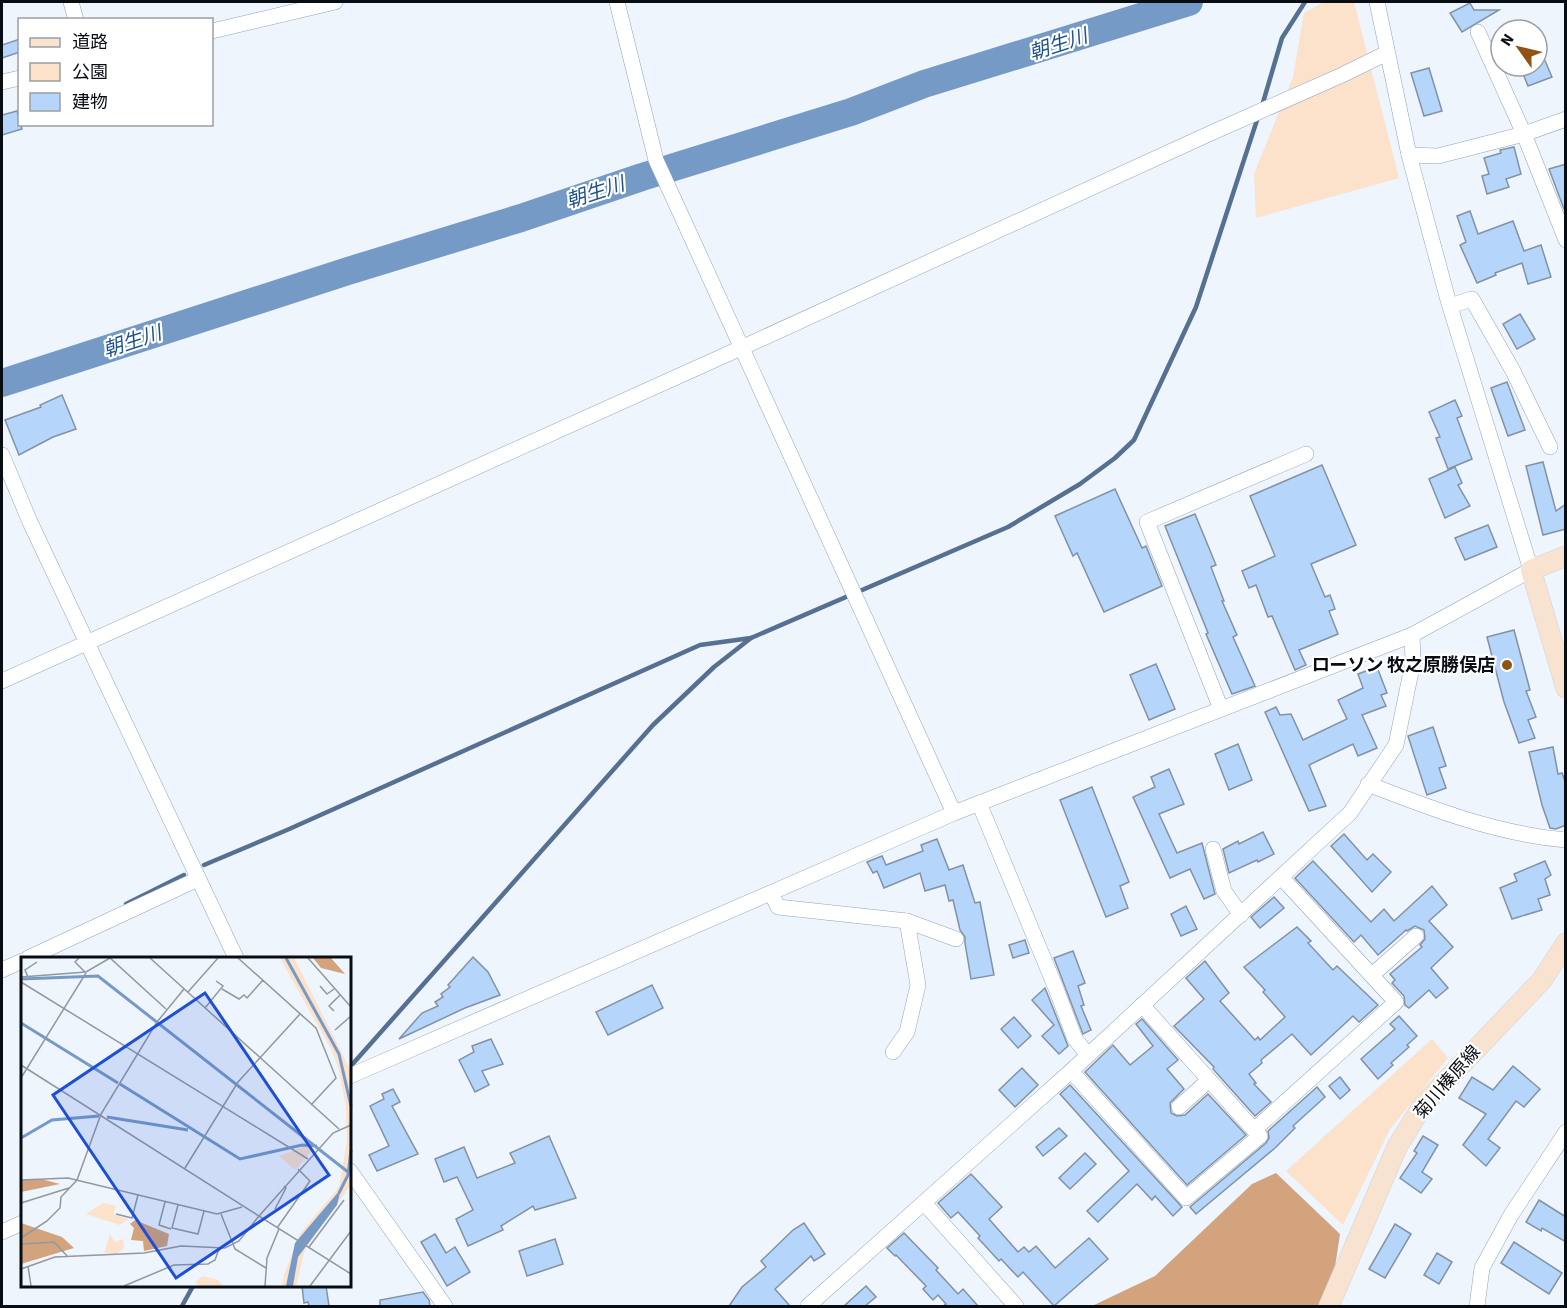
<svg xmlns="http://www.w3.org/2000/svg" width="1567" height="1308" font-family="'Source Sans 3','Noto Sans JP',sans-serif">
  <rect width="100%" height="100%" fill="#eef5fd"/>
  <g fill="#fce1cb">
    <path d="M 1324,2 L 1354,2 L 1399,178 L 1256,218 L 1254,174 L 1293,77 L 1304,13 Z"/>
    <path d="M 1432,1039 L 1448,1058 L 1390,1129 L 1343,1225 L 1286,1171 Z"/>
  </g>
  <path fill="#d2a37d" d="M 1276,1173 L 1340,1234 L 1332,1287 L 1321,1306 L 1092,1306 L 1155,1276 L 1252,1184 Z"/>
  <g fill="none" stroke-linecap="round" stroke-linejoin="round">
    <g stroke="#557091" stroke-width="4.5">
      <path d="M 1262,106 L 1282,38 L 1305,2"/>
      <path d="M 204,865 L 287,830 L 700,645 L 751,638 L 1008,527 L 1080,484 L 1115,458 L 1134,440 L 1196,307 L 1258,117"/>
      <path d="M 126,904 L 184,875"/>
      <path d="M 350,1067 L 653,725 L 714,667 L 751,638"/>
      <path d="M 182,1306 L 193,1286"/>
    </g>
    <path stroke="#769ac6" stroke-width="28" d="M 2,383 L 348,271 L 521,218 L 642,177 L 851,112 L 924,84 L 1189,2"/>
  </g>
  <g fill="#b6d5fa" stroke="#8292a5" stroke-width="1.5">
    <path d="M 1470,3 L 1474,10 L 1499,10 L 1462,32 L 1450,13 Z"/>
    <path d="M 20,39 L 20,52 L 2,58 L 2,45 Z"/>
    <path d="M 1537,42 L 1552,77 L 1528,86 L 1520,66 L 1537,66 Z"/>
    <path d="M 1429,68 L 1442,111 L 1424,116 L 1411,73 Z"/>
    <path d="M 17,111 L 22,129 L 2,135 L 2,115 Z"/>
    <path d="M 1514,147 L 1521,174 L 1506,179 L 1509,187 L 1487,194 L 1482,176 L 1489,174 L 1484,158 L 1501,153 L 1500,150 Z"/>
    <path d="M 1566,164 L 1566,209 L 1564,209 L 1549,169 Z"/>
    <path d="M 1470,211 L 1478,234 L 1513,221 L 1524,251 L 1541,245 L 1551,277 L 1528,284 L 1522,263 L 1495,273 L 1496,275 L 1477,283 L 1460,245 L 1466,242 L 1457,216 Z"/>
    <path d="M 1520,314 L 1535,339 L 1517,349 L 1503,324 Z"/>
    <path d="M 1507,382 L 1525,430 L 1508,436 L 1491,388 Z"/>
    <path d="M 62,395 L 76,429 L 53,437 L 19,455 L 5,420 L 41,407 L 40,405 Z"/>
    <path d="M 1455,400 L 1462,416 L 1457,418 L 1472,459 L 1448,469 L 1436,438 L 1440,437 L 1429,412 Z"/>
    <path d="M 1543,462 L 1556,511 L 1566,504 L 1566,529 L 1543,535 L 1526,466 Z"/>
    <path d="M 1322,465 L 1356,545 L 1311,564 L 1325,597 L 1330,595 L 1335,609 L 1329,611 L 1338,634 L 1299,650 L 1306,665 L 1295,670 L 1272,616 L 1268,617 L 1256,585 L 1249,588 L 1242,571 L 1275,556 L 1250,496 Z"/>
    <path d="M 1455,467 L 1462,483 L 1458,485 L 1470,506 L 1445,518 L 1429,479 Z"/>
    <path d="M 1115,489 L 1142,548 L 1146,546 L 1162,586 L 1104,612 L 1077,553 L 1073,556 L 1055,516 Z"/>
    <path d="M 1195,514 L 1216,565 L 1211,567 L 1224,601 L 1222,601 L 1237,635 L 1233,637 L 1255,686 L 1232,694 L 1206,634 L 1208,633 L 1165,526 Z"/>
    <path d="M 1488,525 L 1497,547 L 1465,560 L 1455,538 Z"/>
    <path d="M 1514,630 L 1530,690 L 1526,691 L 1536,717 L 1528,720 L 1535,738 L 1519,743 L 1504,702 L 1487,637 Z"/>
    <path d="M 1156,664 L 1175,709 L 1149,720 L 1130,675 Z"/>
    <path d="M 1377,667 L 1387,693 L 1381,695 L 1386,706 L 1362,715 L 1377,748 L 1358,756 L 1353,744 L 1309,765 L 1326,806 L 1309,811 L 1265,712 L 1276,707 L 1280,715 L 1291,714 L 1303,740 L 1347,719 L 1338,700 L 1363,688 L 1358,674 Z"/>
    <path d="M 1433,727 L 1446,766 L 1439,768 L 1446,788 L 1427,795 L 1408,736 Z"/>
    <path d="M 1238,744 L 1252,780 L 1229,790 L 1215,754 Z"/>
    <path d="M 1553,747 L 1558,774 L 1562,773 L 1566,784 L 1566,825 L 1556,829 L 1550,828 L 1542,805 L 1529,752 Z"/>
    <path d="M 1169,769 L 1184,804 L 1159,814 L 1177,853 L 1202,843 L 1215,894 L 1204,899 L 1190,869 L 1170,878 L 1133,797 L 1155,787 L 1151,777 Z"/>
    <path d="M 1092,787 L 1129,882 L 1120,886 L 1128,908 L 1106,917 L 1060,800 Z"/>
    <path d="M 1263,832 L 1274,854 L 1258,862 L 1257,860 L 1229,873 L 1223,849 L 1238,841 L 1239,844 Z"/>
    <path d="M 1344,834 L 1367,860 L 1373,854 L 1391,872 L 1372,892 L 1331,846 Z"/>
    <path d="M 937,839 L 949,870 L 963,865 L 975,903 L 980,902 L 994,975 L 971,979 L 965,943 L 965,937 L 960,930 L 953,900 L 949,901 L 945,885 L 925,891 L 920,873 L 884,888 L 877,871 L 873,873 L 867,862 L 882,856 L 886,865 L 923,851 L 921,845 Z"/>
    <path d="M 1313,861 L 1371,922 L 1384,909 L 1394,921 L 1432,886 L 1447,905 L 1429,921 L 1453,947 L 1431,968 L 1448,988 L 1436,998 L 1429,990 L 1409,1008 L 1405,1005 L 1404,996 L 1392,983 L 1395,980 L 1390,974 L 1422,947 L 1420,945 L 1425,939 L 1424,930 L 1415,926 L 1407,931 L 1406,930 L 1378,955 L 1361,935 L 1354,942 L 1295,878 Z"/>
    <path d="M 1545,861 L 1551,875 L 1545,879 L 1550,895 L 1538,899 L 1542,910 L 1512,919 L 1500,888 L 1517,881 L 1514,874 Z"/>
    <path d="M 1274,897 L 1284,908 L 1260,928 L 1251,917 Z"/>
    <path d="M 1186,906 L 1197,929 L 1181,936 L 1171,914 Z"/>
    <path d="M 1297,927 L 1311,941 L 1308,943 L 1333,970 L 1337,966 L 1378,1005 L 1359,1022 L 1353,1016 L 1311,1055 L 1292,1034 L 1261,1060 L 1262,1063 L 1249,1074 L 1256,1083 L 1254,1084 L 1271,1102 L 1255,1116 L 1221,1078 L 1213,1069 L 1214,1067 L 1174,1026 L 1204,999 L 1186,978 L 1205,961 L 1229,993 L 1220,1001 L 1255,1040 L 1258,1037 L 1260,1040 L 1285,1017 L 1263,992 L 1265,990 L 1244,967 Z"/>
    <path d="M 1025,940 L 1029,953 L 1013,958 L 1009,945 Z"/>
    <path d="M 1073,951 L 1085,983 L 1078,986 L 1084,1005 L 1081,1006 L 1091,1030 L 1083,1034 L 1054,958 Z"/>
    <path d="M 473,957 L 488,972 L 500,995 L 465,1008 L 399,1039 L 422,1013 L 438,1006 L 435,1002 L 443,997 L 441,994 L 450,987 L 448,985 Z"/>
    <path d="M 652,985 L 663,1008 L 608,1035 L 596,1012 Z"/>
    <path d="M 1045,988 L 1068,1046 L 1059,1054 L 1042,1036 L 1054,1025 L 1032,1000 Z"/>
    <path d="M 1399,1016 L 1417,1036 L 1407,1045 L 1409,1047 L 1391,1063 L 1393,1065 L 1378,1079 L 1361,1059 L 1395,1029 L 1390,1024 Z"/>
    <path d="M 1014,1017 L 1031,1036 L 1018,1048 L 1001,1029 Z"/>
    <path d="M 1142,1019 L 1178,1060 L 1167,1069 L 1184,1089 L 1170,1103 L 1171,1113 L 1177,1116 L 1185,1115 L 1208,1094 L 1246,1135 L 1187,1185 L 1085,1072 L 1113,1045 L 1130,1065 L 1153,1046 L 1136,1024 Z"/>
    <path d="M 491,1039 L 503,1064 L 482,1071 L 489,1085 L 475,1092 L 459,1060 L 474,1052 L 472,1046 Z"/>
    <path d="M 1513,1066 L 1540,1089 L 1524,1107 L 1516,1101 L 1488,1139 L 1500,1148 L 1486,1166 L 1463,1145 L 1486,1114 L 1459,1098 L 1472,1077 L 1493,1090 Z"/>
    <path d="M 1022,1068 L 1038,1085 L 1015,1107 L 999,1090 Z"/>
    <path d="M 1340,1077 L 1350,1090 L 1340,1099 L 1329,1086 Z"/>
    <path d="M 1070,1085 L 1182,1207 L 1173,1216 L 1155,1196 L 1152,1200 L 1137,1184 L 1098,1222 L 1087,1211 L 1129,1171 L 1060,1094 Z"/>
    <path d="M 1317,1087 L 1325,1097 L 1293,1126 L 1295,1128 L 1275,1148 L 1196,1214 L 1190,1207 L 1266,1143 L 1269,1138 L 1268,1131 Z"/>
    <path d="M 393,1089 L 400,1102 L 392,1106 L 418,1154 L 377,1171 L 369,1155 L 389,1146 L 370,1106 L 384,1099 L 382,1094 Z"/>
    <path d="M 1059,1128 L 1067,1136 L 1043,1156 L 1036,1147 Z"/>
    <path d="M 549,1136 L 576,1198 L 535,1210 L 533,1206 L 501,1226 L 503,1230 L 468,1246 L 456,1219 L 473,1210 L 457,1177 L 444,1182 L 435,1159 L 464,1147 L 477,1178 L 515,1163 L 510,1153 Z"/>
    <path d="M 1423,1136 L 1438,1145 L 1422,1172 L 1432,1179 L 1421,1193 L 1400,1178 L 1417,1153 L 1414,1151 Z"/>
    <path d="M 1085,1153 L 1096,1164 L 1070,1189 L 1059,1178 Z"/>
    <path d="M 971,1174 L 1002,1207 L 989,1219 L 1018,1252 L 1024,1247 L 1029,1252 L 1036,1246 L 1055,1268 L 1089,1238 L 1108,1259 L 1054,1306 L 1023,1272 L 1018,1277 L 1001,1259 L 999,1261 L 978,1238 L 980,1236 L 958,1212 L 951,1218 L 938,1203 Z"/>
    <path d="M 1539,1200 L 1566,1217 L 1566,1242 L 1542,1228 L 1541,1231 L 1526,1222 Z"/>
    <path d="M 804,1223 L 825,1254 L 814,1261 L 811,1256 L 775,1289 L 790,1306 L 729,1306 L 742,1287 L 766,1267 L 761,1261 L 793,1230 Z"/>
    <path d="M 1395,1224 L 1411,1234 L 1385,1278 L 1369,1269 Z"/>
    <path d="M 904,1233 L 938,1268 L 936,1270 L 958,1294 L 963,1289 L 978,1306 L 943,1306 L 946,1304 L 938,1295 L 933,1300 L 923,1289 L 926,1286 L 896,1255 L 895,1256 L 887,1248 Z"/>
    <path d="M 435,1234 L 446,1253 L 455,1247 L 470,1272 L 447,1286 L 421,1242 Z"/>
    <path d="M 555,1239 L 563,1264 L 527,1276 L 519,1251 Z"/>
    <path d="M 1514,1242 L 1562,1273 L 1549,1294 L 1501,1263 Z"/>
    <path d="M 1437,1253 L 1452,1262 L 1439,1284 L 1424,1275 Z"/>
    <path d="M 302,1286 L 326,1286 L 329,1306 L 309,1306 L 308,1302 L 304,1303 Z"/>
    <path d="M 866,1286 L 876,1297 L 865,1306 L 844,1306 Z"/>
    <path d="M 423,1292 L 429,1300 L 430,1306 L 380,1306 L 380,1300 Z"/>
  </g>
  <g fill="none" stroke-linecap="round" stroke-linejoin="round">
    <defs>
      <g id="minor">
        <path d="M 71,2 L 76,20"/>
        <path d="M 617,2 L 656,160 L 954,813"/>
        <path d="M 212,31 L 335,2"/>
        <path d="M 1478,32 L 1524,134 L 1566,240"/>
        <path d="M 2,82 L 20,78"/>
        <path d="M 1409,155 L 1438,156 L 1524,134 L 1566,119"/>
        <path d="M 1450,306 L 1472,299 L 1513,371 L 1550,447"/>
        <path d="M 2,455 L 30,522 L 236,958"/>
        <path d="M 2,681 L 741,348 L 1211,133 L 1342,75 L 1387,53"/>
        <path d="M 1221,709 L 1147,522 L 1306,454"/>
        <path d="M 1368,784 C 1432,809 1497,834 1566,840"/>
        <path d="M 979,803 L 1055,986 L 1075,1039 L 1088,1055"/>
        <path d="M 1213,849 L 1224,891 L 1241,915"/>
        <path d="M 771,893 L 778,907 L 907,921 L 956,939"/>
        <path d="M 28,958 L 198,879"/>
        <path d="M 2,970 L 22,961"/>
        <path d="M 1372,975 L 1416,936"/>
        <path d="M 1142,1005 L 1254,1130 L 1396,1002 L 1282,878"/>
        <path d="M 893,1052 L 907,1032 L 918,985 L 907,921"/>
        <path d="M 1071,1071 L 1186,1198 L 1260,1136 L 1254,1130"/>
        <path d="M 350,1076 L 954,813 L 1412,635 L 1531,570 L 1448,300 L 1409,155 L 1377,2"/>
        <path d="M 1179,1107 L 1209,1080"/>
        <path d="M 350,1171 L 445,1306"/>
        <path d="M 925,1204 L 1016,1306"/>
        <path d="M 2,1232 L 22,1223"/>
        <path d="M 808,1306 L 1071,1071 L 1350,813 L 1396,745 L 1413,662 L 1412,635"/>
        <path d="M 1477,1306 L 1482,1268 L 1511,1215 L 1566,1132"/>
      </g>
      <g id="major">
        <path d="M 1566,556 L 1531,570 L 1566,688"/>
        <path d="M 1329,1306 L 1397,1147 L 1423,1105 L 1542,980 L 1566,943"/>
      </g>
    </defs>
    <use href="#minor" stroke="#94a4b7" stroke-width="16"/>
    <use href="#major" stroke="#d3d3d5" stroke-width="21"/>
    <use href="#minor" stroke="#fff" stroke-width="15"/>
    <use href="#major" stroke="#f8e2d0" stroke-width="20"/>
  </g>
  <circle fill="#8f5314" stroke="#fff" stroke-width="2" cx="1507" cy="665" r="6"/>
  <g text-anchor="middle" stroke-width="4.5" stroke-linejoin="round" paint-order="stroke">
    <g font-size="18" font-weight="bold" fill="#080d14" stroke="#fff" text-anchor="end">
      <text x="1495" y="671">ローソン 牧之原勝俣店</text>
    </g>
    <g font-size="18" fill="#080d14" stroke="#fff">
      <text transform="translate(1447 1082) rotate(-49)" y="6">菊川榛原線</text>
    </g>
    <g font-size="20" font-style="italic" fill="#20538a" stroke="#fff">
      <text transform="translate(1058 44) rotate(-18)" y="7">朝生川</text>
      <text transform="translate(595 192) rotate(-18)" y="7">朝生川</text>
      <text transform="translate(132 341) rotate(-18)" y="7">朝生川</text>
    </g>
  </g>
  <g transform="translate(21 957)">
    <rect width="330" height="330" fill="#eef5fd"/>
    <path d="M 259,1 L 273,1 L 330,114 L 329,229 L 284,293 L 275,329 L 261,329 L 263,318 L 278,278 L 318,230 L 326,184 L 325,151 L 318,113 L 310,92 ZM 285,189 L 292,192 L 274,213 L 258,199 ZM 82,246 L 95,249 L 92,257 L 107,262 L 99,268 L 65,257 ZM 89,277 L 94,285 L 102,282 L 103,291 L 96,297 L 83,296 ZM 182,319 L 197,323 L 202,329 L 179,329 L 174,325 Z" fill="#fce1cb"/>
    <path d="M 292,1 L 310,1 L 324,17 L 300,11 ZM 0,223 L 20,222 L 39,227 L 0,235 ZM 114,263 L 148,277 L 146,289 L 123,294 L 122,284 L 110,283 L 113,271 L 109,267 ZM 0,266 L 41,280 L 53,291 L 0,307 Z" fill="#d2a37d"/>
    <path d="M 320,232 L 316,248 L 277,300 L 272,329 L 265,329 L 274,286 Z" fill="#769ac6"/>
    <path fill="none" stroke="#769ac6" stroke-width="3" d="M 265,1 L 318,97 L 330,149M 0,22 L 77,19 L 327,215M 0,66 L 97,126M 99,127 L 219,202 L 281,188 L 296,189M 86,160 L 167,173M 0,181 L 31,163 L 78,159M 318,236 L 327,218 L 330,193"/>
    <path fill="none" stroke="#9298a0" stroke-width="1.5" d="M 58,1 L 54,5 L 64,15M 129,1 L 318,172M 217,1 L 295,71 L 315,121 L 290,148M 287,1 L 330,50M 0,20 L 65,15 L 89,1 L 145,52M 7,20 L 4,13 L 16,5M 0,25 L 287,202M 299,29 L 306,37 L 313,32M 201,32 L 218,42 L 223,38 L 226,41 L 242,23M 167,35 L 197,1M 184,51 L 202,29 L 195,24M 313,54 L 308,49 L 319,38M 314,73 L 330,59M 0,108 L 238,259 L 312,176 L 330,168M 0,121 L 65,16M 164,211 L 217,125 L 279,57M 0,223 L 47,221 L 196,257 L 221,250M 144,245 L 138,268 L 150,272M 0,246 L 48,231M 157,248 L 151,271 L 177,277 L 183,254M 254,252 L 265,231 L 263,229M 95,257 L 111,261 L 117,238M 200,257 L 214,292 L 245,311M 256,271 L 289,224 L 277,212M 0,281 L 26,264 L 39,251 L 40,240 L 56,223 L 80,157 L 136,65 L 163,32M 0,287 L 33,285 L 47,300M 288,290 L 323,243M 7,309 L 10,329M 0,312 L 34,300 L 123,296 L 160,289 L 204,291 L 218,284 L 238,259 L 330,317M 103,329 L 153,308 L 187,307 L 194,303 L 198,292M 244,329 L 246,301 L 258,272M 289,329 L 330,274"/>
    <path fill="#1d4ed8" fill-opacity="0.15" stroke="#1d4ed8" stroke-width="3" d="M 184,36 L 308,218 L 155,321 L 32,138 Z"/>
    <rect width="330" height="330" fill="none" stroke="#080d14" stroke-width="3"/>
  </g>
  <rect width="1567" height="1308" fill="none" stroke="#080d14" stroke-width="6"/>
  <rect x="18" y="18" width="195" height="108" fill="#ffffff" stroke="#9c9ea1" stroke-width="1.5"/>
  <rect x="30" y="38" width="30" height="9" fill="#f8e2d0" stroke="#9c9ea1" stroke-width="1.5"/>
  <text x="72" y="48" font-size="18" fill="#080d14">道路</text>
  <rect x="30" y="63" width="30" height="18" fill="#fce1cb" stroke="#9c9ea1" stroke-width="1.5"/>
  <text x="72" y="78" font-size="18" fill="#080d14">公園</text>
  <rect x="30" y="93" width="30" height="18" fill="#b6d5fa" stroke="#9c9ea1" stroke-width="1.5"/>
  <text x="72" y="108" font-size="18" fill="#080d14">建物</text>
  <g transform="translate(1519 48) rotate(304)"><circle r="28" fill="#ffffff" stroke="#9c9ea1" stroke-width="1.5"/>
  <path d="M0-4.5L10 22L0 15L-10 22Z" fill="#8f5314"/>
  <text y="-9" font-size="16" font-weight="bold" text-anchor="middle" fill="#080d14">N</text>
  </g>
</svg>
